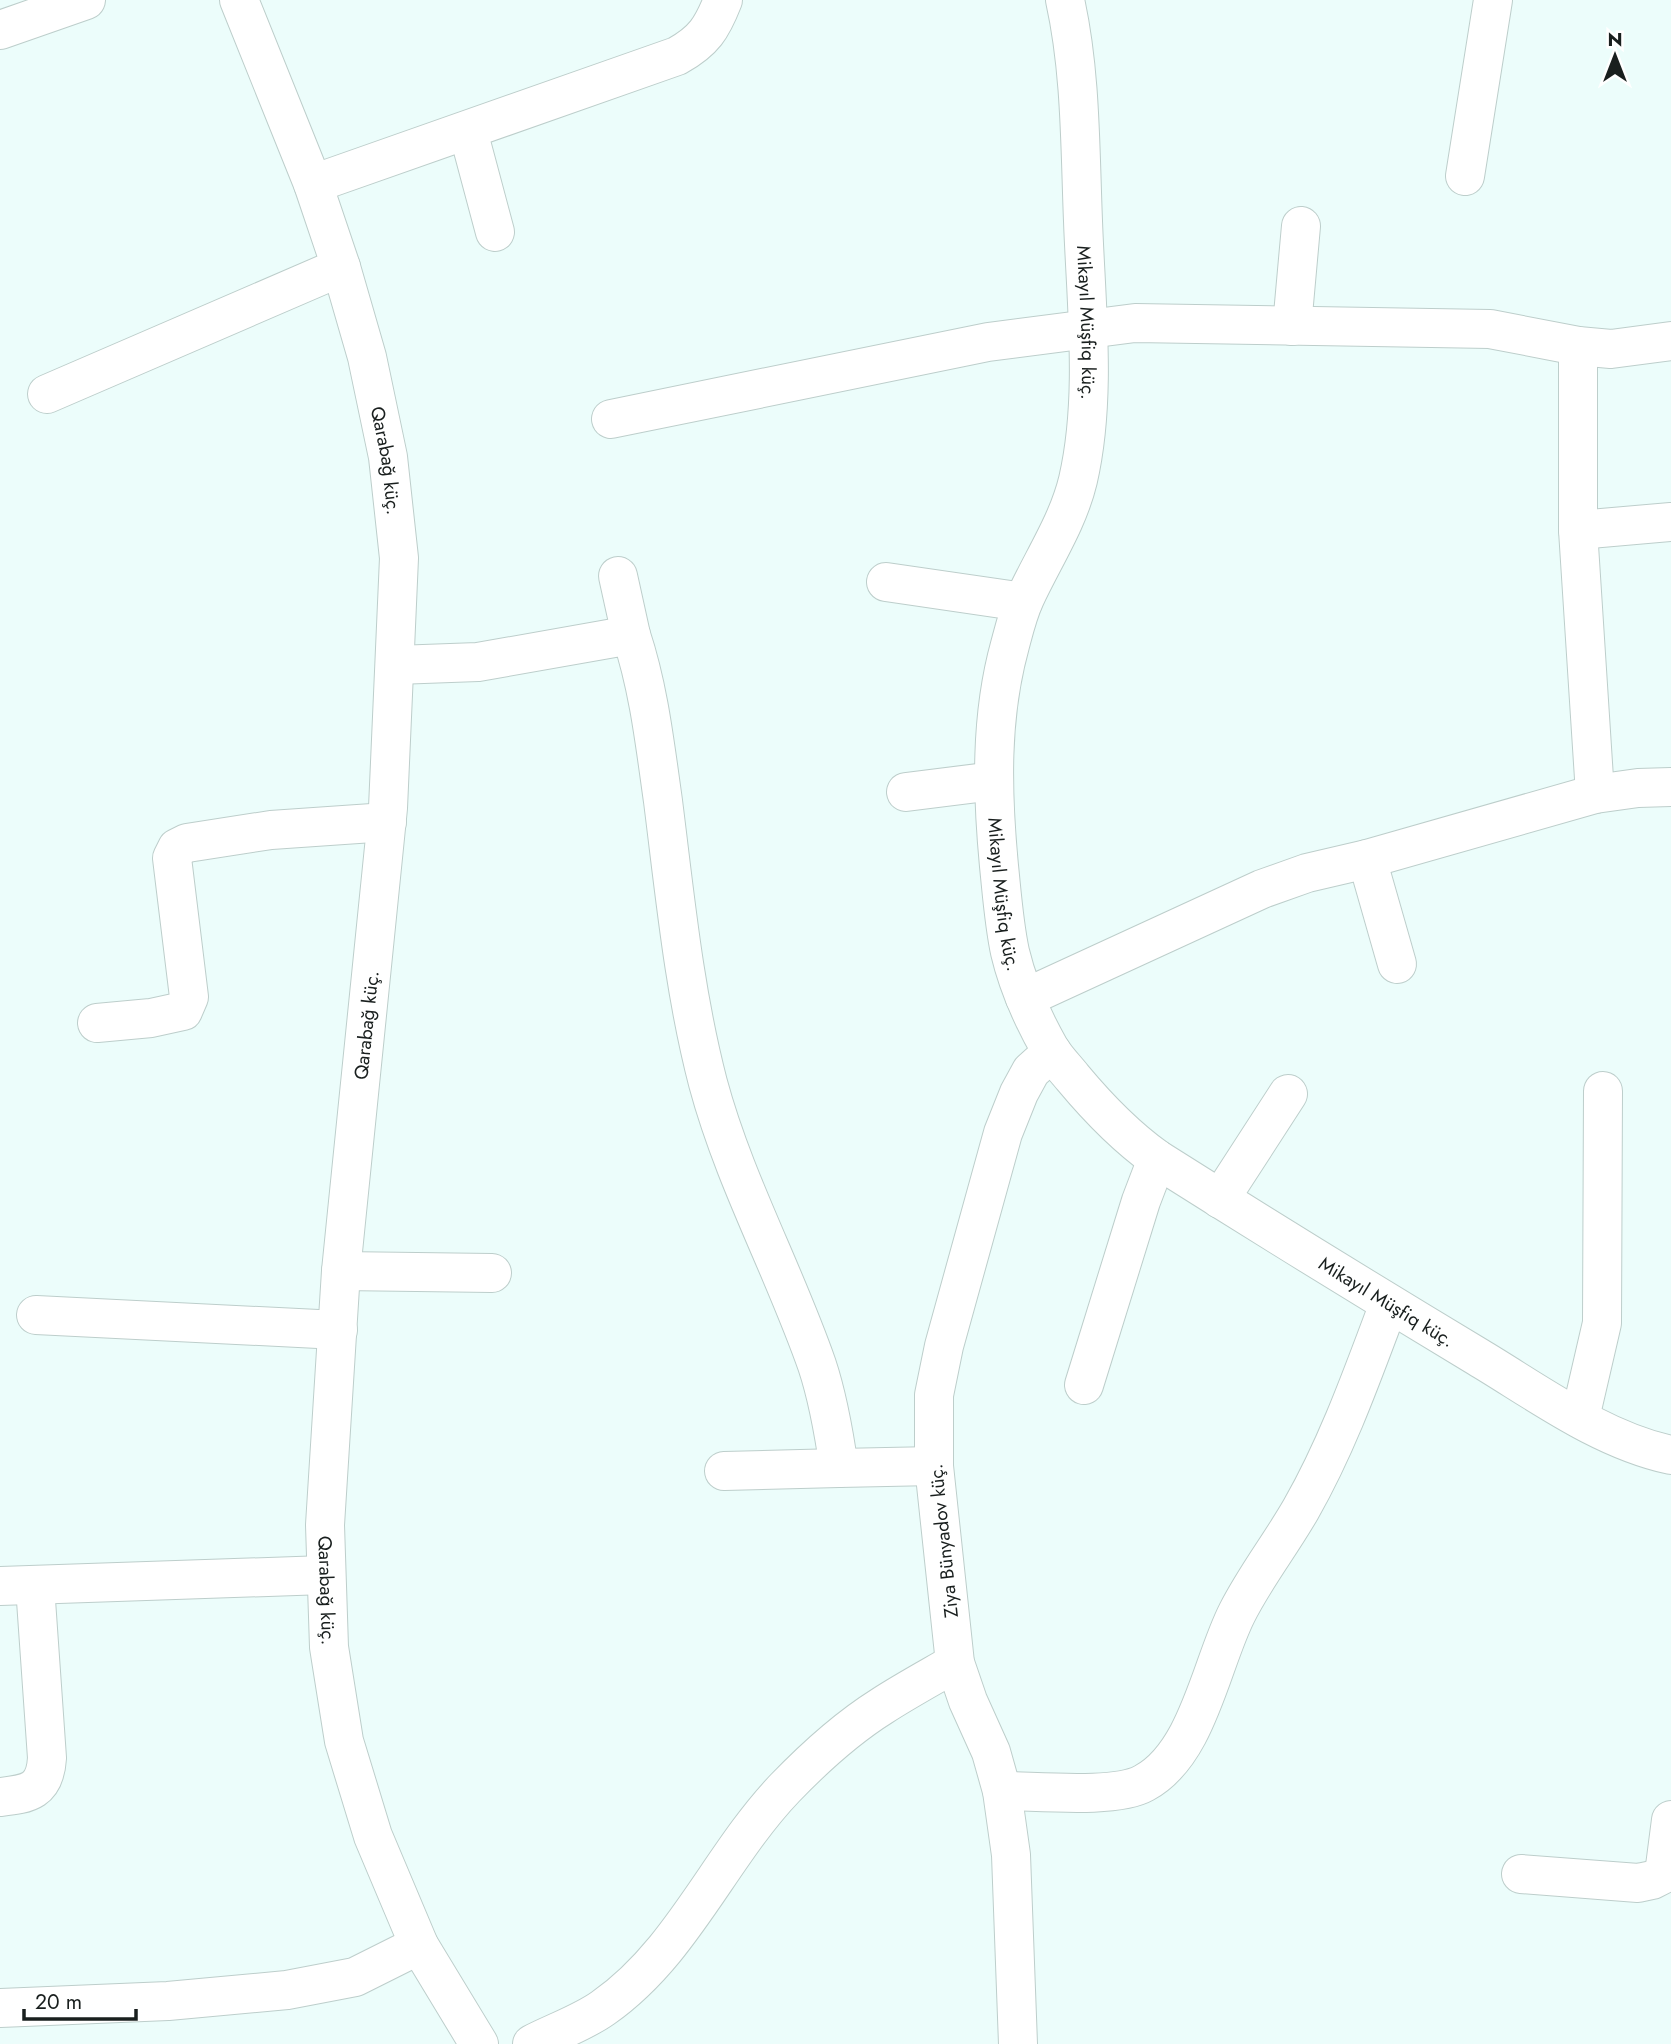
<svg xmlns="http://www.w3.org/2000/svg" width="1671" height="2044" font-family="Jost,sans-serif">
  <rect width="100%" height="100%" fill="#ecfdfb"/>
  <g fill="none" stroke-linecap="round" stroke-linejoin="round">
    <defs>
      <g id="minor">
        <path id="s1" d="M 239,0 L 313,184 L 341,267 L 367,357 L 388,457 L 399,558 L 388,808 L 341,1271 L 325,1525 L 329,1647 L 344,1741 L 373,1836 L 419,1945 L 479,2044"/>
        <path id="s2" d="M 1065,0 C 1081,72 1080,147 1083,221 C 1086,305 1097,398 1078,480 C 1068,522 1043,559 1025,598 C 1018,613 1014,630 1010,645 C 990,717 992,792 999,866 C 1002,895 1004,924 1010,952 C 1018,986 1033,1019 1050,1049 C 1056,1059 1065,1068 1073,1078 C 1098,1108 1125,1136 1157,1159 C 1263,1226 1370,1292 1478,1357 C 1538,1393 1601,1440 1671,1455"/>
        <path d="M 0,30 L 86,0"/>
        <path d="M 468,131 L 495,232"/>
        <path d="M 1465,176 L 1493,0"/>
        <path d="M 313,184 L 677,56 C 704,41 712,28 723,0"/>
        <path d="M 1292,326 L 1301,226"/>
        <path d="M 1578,346 L 1578,530 L 1595,794"/>
        <path d="M 47,394 L 341,267"/>
        <path d="M 611,419 L 988,342 L 1135,323 L 1490,329 L 1578,346 L 1611,349 L 1671,341"/>
        <path d="M 1578,530 L 1671,522"/>
        <path d="M 618,576 L 631,635"/>
        <path d="M 886,582 L 1023,602"/>
        <path d="M 396,665 L 478,662 L 631,635 C 649,689 655,745 663,801 C 675,896 684,991 708,1083 C 734,1180 784,1270 817,1365 C 828,1398 834,1433 839,1468 L 934,1466"/>
        <path d="M 906,792 L 994,781"/>
        <path d="M 1367,859 L 1397,964"/>
        <path d="M 1025,998 L 1262,889 L 1307,873 L 1367,859 L 1595,794 L 1638,788 L 1671,787"/>
        <path d="M 97,1023 L 151,1018 L 183,1011 L 189,997 L 172,858 L 177,848 L 187,843 L 271,830 L 387,822"/>
        <path d="M 1220,1199 L 1288,1094"/>
        <path d="M 341,1271 L 492,1273"/>
        <path d="M 36,1315 L 338,1330"/>
        <path d="M 1084,1385 L 1141,1201 L 1157,1159"/>
        <path d="M 1580,1418 L 1602,1323 L 1603,1091"/>
        <path d="M 724,1471 L 839,1468"/>
        <path d="M 0,1586 L 325,1575"/>
        <path d="M 1002,1791 C 1036,1791 1116,1799 1144,1783 C 1198,1754 1211,1664 1237,1613 C 1255,1577 1281,1544 1301,1509 C 1338,1444 1363,1373 1389,1304"/>
        <path d="M 0,1797 C 29,1794 45,1791 47,1758 L 35,1586"/>
        <path d="M 1521,1874 L 1638,1883 L 1652,1880 L 1664,1874 L 1671,1820"/>
        <path d="M 0,2008 L 168,2001 L 287,1990 L 355,1977 L 419,1945"/>
        <path d="M 532,2044 C 555,2032 582,2023 603,2008 C 683,1952 719,1857 785,1788 C 813,1759 847,1728 882,1706 C 905,1691 931,1677 955,1663"/>
        <path d="M 1018,2044 L 1011,1855 L 1002,1791 L 991,1752 L 968,1701 L 955,1663 L 934,1466 L 934,1395 L 944,1346 L 1003,1133 L 1019,1093 L 1031,1071 L 1052,1052"/>
      </g>
    </defs>
    <use href="#minor" stroke="#bdcecb" stroke-width="40"/>
    <use href="#minor" stroke="#fff" stroke-width="38"/>
  </g>
  <g text-anchor="middle" stroke-width="6" stroke-linejoin="round" paint-order="stroke">
    <g font-size="19" fill="#191f1e" stroke="#fff">
      <text dy="7" stroke="none"><textPath href="#s2" startOffset="324">Mikayıl Müşfiq küç.</textPath></text>
      <text dy="7" stroke="none"><textPath href="#s1" startOffset="485">Qarabağ küç.</textPath></text>
      <text dy="7" stroke="none"><textPath href="#s2" startOffset="912">Mikayıl Müşfiq küç.</textPath></text>
      <text transform="translate(366 1025) rotate(-84)" y="7">Qarabağ küç.</text>
      <text dy="7" stroke="none"><textPath href="#s2" startOffset="1500">Mikayıl Müşfiq küç.</textPath></text>
      <text transform="translate(943 1541) rotate(-96)" y="7">Ziya Bünyadov küç.</text>
      <text dy="7" stroke="none"><textPath href="#s1" startOffset="1619">Qarabağ küç.</textPath></text>
    </g>
  </g>
  <g transform="translate(1615 56)" stroke="#ffffff" stroke-width="5" paint-order="stroke">
  <path d="M0-5L12 26L0 18L-12 26Z" fill="#191f1e"/>
  <text y="-10" font-size="19" font-weight="bold" text-anchor="middle" fill="#191f1e">N</text>
  </g>
  <path d="M24 2009v10h112v-10" fill="none" stroke="#191f1e" stroke-width="3.5"/>
  <text x="35" y="2009" font-size="21" fill="#191f1e" stroke="#ffffff" stroke-width="5" paint-order="stroke">20 m</text>
</svg>
